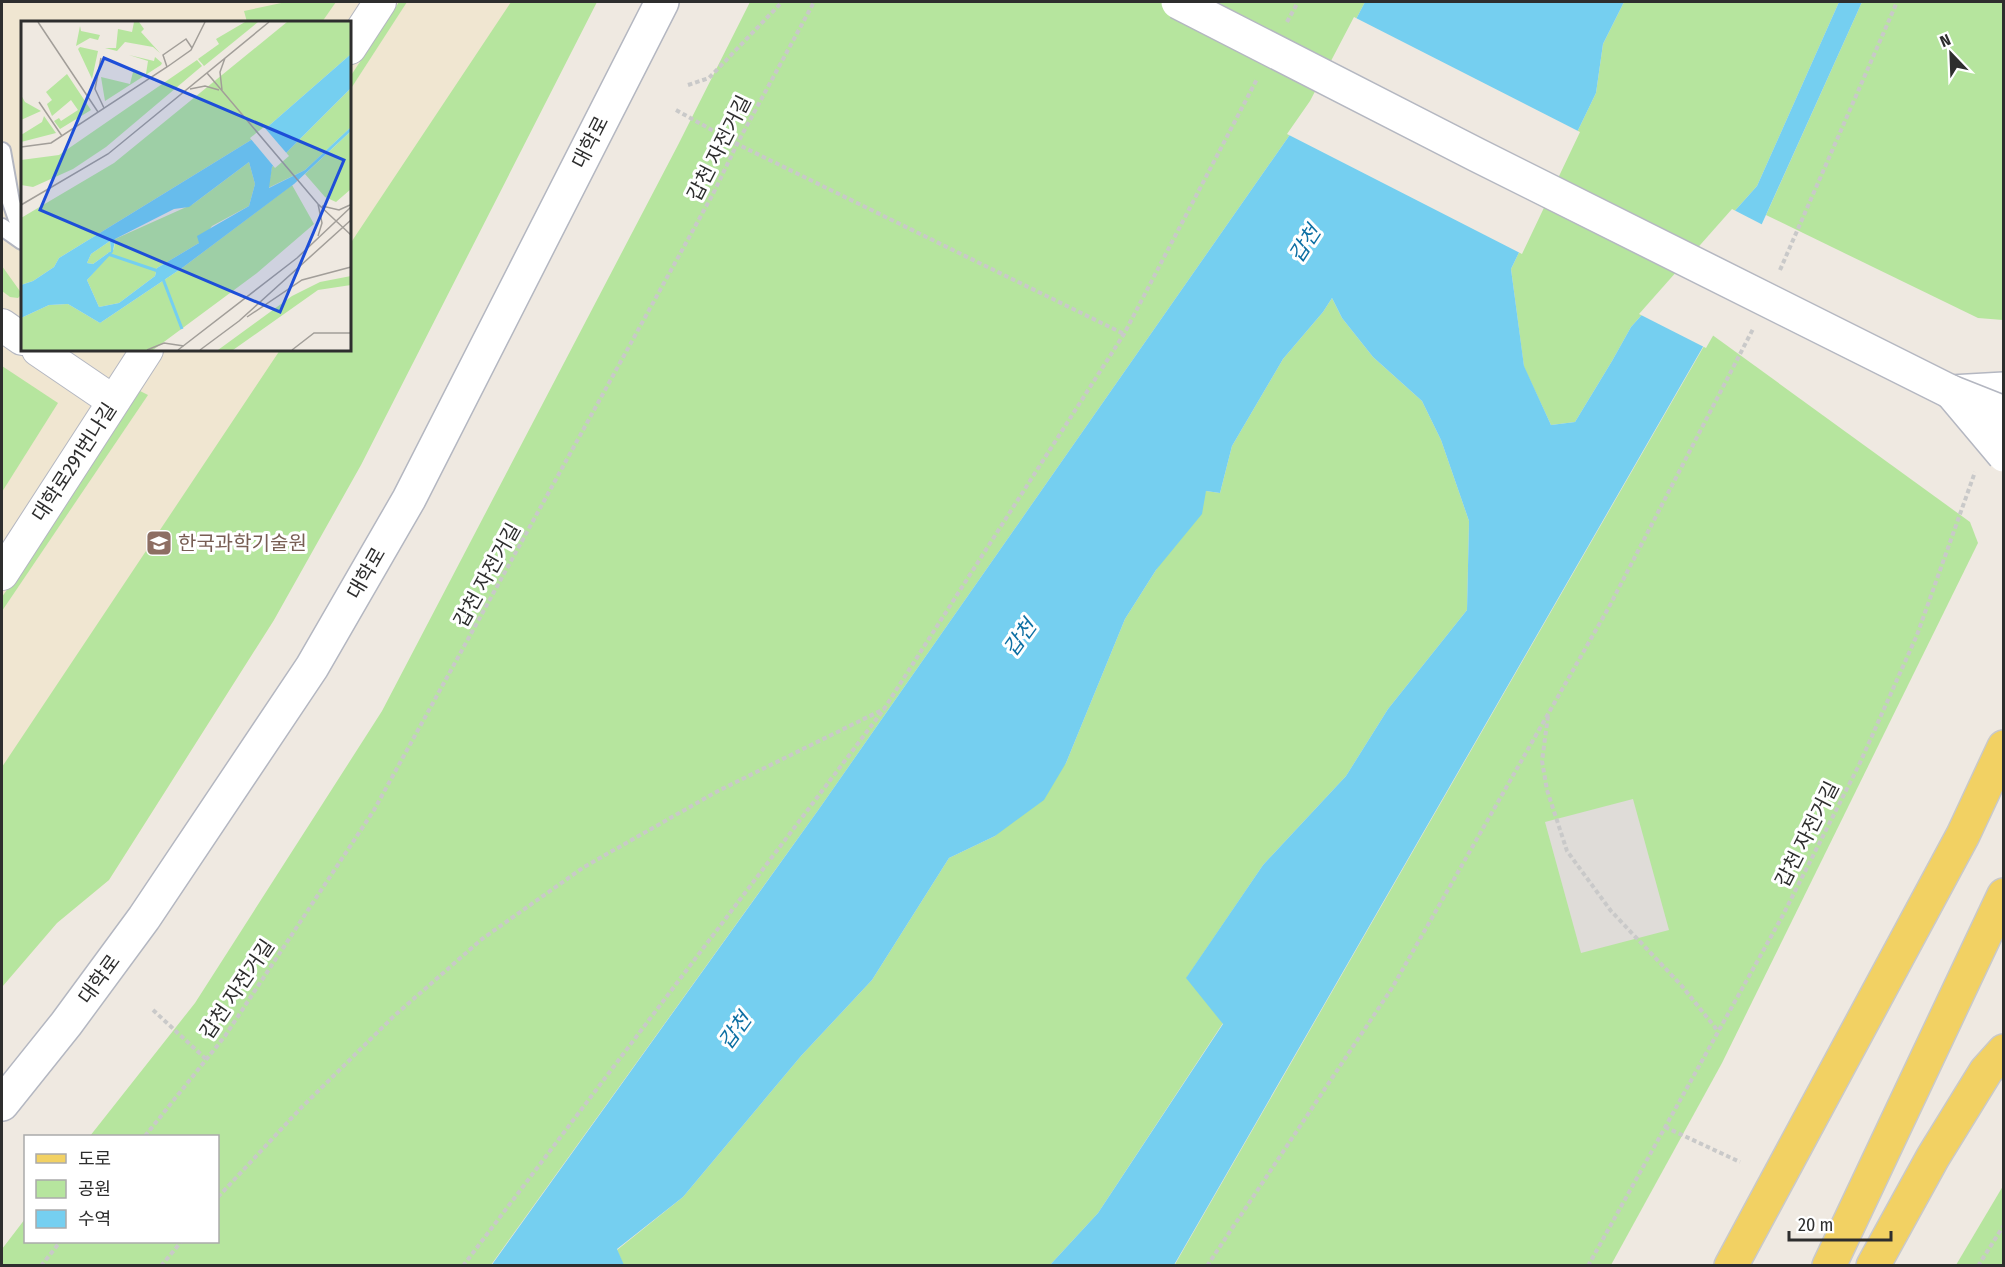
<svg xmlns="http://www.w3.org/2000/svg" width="2005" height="1267" font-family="'Fira Sans Condensed','Noto Sans KR',sans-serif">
  <rect width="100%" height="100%" fill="#efe9e1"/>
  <path fill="#f0e6d1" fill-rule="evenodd" d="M 2,2 L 596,2 L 274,620 L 109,880 L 57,923 L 2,987 ZM 22,22 L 350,22 L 350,350 L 22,350 Z"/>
  <g fill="#b6e59e">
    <path d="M 286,2 L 336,2 L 322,22 L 247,22 L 244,11 Z"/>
    <path d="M 399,2 L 407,2 L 350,90 L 350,77 Z"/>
    <path d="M 511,2 L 597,2 L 361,465 L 274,620 L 109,880 L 57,923 L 2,987 L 2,767 L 280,350 L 350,350 L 350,244 Z"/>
    <path d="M 750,2 L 1365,2 L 1312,103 L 819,809 L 491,1265 L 2,1266 L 2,1249 L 25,1219 L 26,1242 L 218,1242 L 218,1136 L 90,1136 L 195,1003 L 382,711 L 678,145 Z"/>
    <path d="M 1624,2 L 1839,2 L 1757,186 L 1631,327 L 1612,361 L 1575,422 L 1551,425 L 1524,367 L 1511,269 L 1596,93 L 1603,44 Z"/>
    <path d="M 1862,2 L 2003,2 L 2003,320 L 1978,318 L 1766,215 Z"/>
    <path d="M 2,266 L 22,294 L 18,298 L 10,297 L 2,291 Z"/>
    <path d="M 1332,298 L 1342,318 L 1373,357 L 1422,401 L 1441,440 L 1469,521 L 1467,610 L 1388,709 L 1346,776 L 1263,865 L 1187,977 L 1223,1023 L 1098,1213 L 1050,1265 L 624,1266 L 617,1250 L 683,1197 L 801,1056 L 872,980 L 949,858 L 995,836 L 1066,763 L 1125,619 L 1206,491 L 1220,493 L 1232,446 L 1283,359 L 1323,312 Z"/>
    <path d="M 1711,334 L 1970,522 L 1978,543 L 1722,1063 L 1611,1265 L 1174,1266 Z"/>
    <path d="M 2,366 L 58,403 L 2,492 Z"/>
    <path d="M 140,391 L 148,395 L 2,611 L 2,597 Z"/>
    <path d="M 2003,1186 L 2003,1265 L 1956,1265 Z"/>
  </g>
  <path fill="#dfdcd8" d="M 1633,799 L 1669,930 L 1581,953 L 1545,822 Z"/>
  <path fill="#75cff0" d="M 1365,2 L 1624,2 L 1603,44 L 1596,93 L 1511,269 L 1524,366 L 1551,425 L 1575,422 L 1612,361 L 1631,327 L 1757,186 L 1839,2 L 1862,2 L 1719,319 L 1174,1265 L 1050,1265 L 1098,1213 L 1223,1024 L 1186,978 L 1263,865 L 1346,776 L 1388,709 L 1467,610 L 1469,521 L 1441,440 L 1422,401 L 1373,357 L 1342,318 L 1332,298 L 1323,312 L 1283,359 L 1232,446 L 1220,493 L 1206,491 L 1202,514 L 1156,570 L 1125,619 L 1066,763 L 1044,800 L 995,836 L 949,858 L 872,980 L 801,1056 L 683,1197 L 617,1249 L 624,1265 L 491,1266 L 819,809 L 1312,103 Z"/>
  <g fill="#efe9e1">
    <path d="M 1354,17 L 1580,132 L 1522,254 L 1287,134 L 1310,101 Z"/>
    <path d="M 1732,209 L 1765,226 L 1722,320 L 1706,348 L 1639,314 Z"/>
  </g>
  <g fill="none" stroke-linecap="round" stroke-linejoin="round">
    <defs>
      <g id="service">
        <path d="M 2,151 L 11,202 L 22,234"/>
        <path d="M 2,227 L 22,241"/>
      </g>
      <g id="minor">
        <path d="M 350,48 L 380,2"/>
        <path d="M 2,325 L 22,339"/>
        <path d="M 38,350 L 113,401"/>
        <path d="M 2,574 L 147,350"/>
      </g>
      <path id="tertiary" d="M 1951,392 L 2004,389"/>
      <path id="secondary" d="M 2,1104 L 66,1024 L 144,918 L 312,667 L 409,499 L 662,2"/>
      <g id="primary">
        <path d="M 1731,1266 L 1963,835 L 2004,747"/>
        <path d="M 1829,1266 L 2004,895"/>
        <path d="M 1873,1266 L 1933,1157 L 1986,1071 L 2004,1051"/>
      </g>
    </defs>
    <use href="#service" stroke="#b4b7c1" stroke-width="20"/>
    <use href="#minor" stroke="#b4b7c1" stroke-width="34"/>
    <use href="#tertiary" stroke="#b4b7c1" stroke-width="36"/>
    <use href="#secondary" stroke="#b4b7c1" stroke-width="36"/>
    <use href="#primary" stroke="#c9c9c9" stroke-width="36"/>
    <g stroke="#c9c9c9" stroke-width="4" stroke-dasharray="4.5 3" stroke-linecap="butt">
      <path d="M 1287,22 L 1298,2"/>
      <path d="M 688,85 L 709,78 L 782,2"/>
      <path d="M 676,110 L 737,144 L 1124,334"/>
      <path d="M 1780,270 L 1897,2"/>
      <path d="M 1548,716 L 1542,761 L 1547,790 L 1567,851 L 1611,911 L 1681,985 L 1718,1031"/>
      <path d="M 153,1010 L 207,1060"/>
      <path d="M 1665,1127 L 1740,1162"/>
      <path d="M 145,1136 L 225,1036 L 374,810 L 714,192 L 737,144 L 814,2"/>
      <path d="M 218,1197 L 301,1108 L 394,1016 L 482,939 L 584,867 L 718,791 L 884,709"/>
      <path d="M 41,1266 L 60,1242"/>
      <path d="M 161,1266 L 181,1242"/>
      <path d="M 463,1266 L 884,709 L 1124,334 L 1257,79"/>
      <path d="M 1207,1266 L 1392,988 L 1609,607 L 1753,329"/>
      <path d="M 1588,1266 L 1783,915 L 1859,765 L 1917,635 L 1975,472"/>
      <path d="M 1978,1266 L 2004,1225"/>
    </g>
    <use href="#service" stroke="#fff" stroke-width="16"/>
    <use href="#minor" stroke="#fff" stroke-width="32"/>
    <use href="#tertiary" stroke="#fff" stroke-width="33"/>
    <use href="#secondary" stroke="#fff" stroke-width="33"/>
    <use href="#primary" stroke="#f2d163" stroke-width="33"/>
    <defs>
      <path id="tertiary-bridge" d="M 1951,392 L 2004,455"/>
      <path id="secondary-bridge" d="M 1178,2 L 1477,155 L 1951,392 L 2004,413"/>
    </defs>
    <use href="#tertiary-bridge" stroke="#b4b7c1" stroke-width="36" stroke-linecap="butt"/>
    <use href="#secondary-bridge" stroke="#b4b7c1" stroke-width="36" stroke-linecap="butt"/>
    <use href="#tertiary-bridge" stroke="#fff" stroke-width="33"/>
    <use href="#secondary-bridge" stroke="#fff" stroke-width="33"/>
  </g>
  <defs>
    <symbol id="university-square" viewBox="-11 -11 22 22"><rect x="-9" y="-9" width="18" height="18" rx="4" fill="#8d6e63" stroke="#fff"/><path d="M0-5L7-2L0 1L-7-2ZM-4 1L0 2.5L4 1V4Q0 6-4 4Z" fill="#fff"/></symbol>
  </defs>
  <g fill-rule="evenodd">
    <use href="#university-square" x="144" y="528" width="30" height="30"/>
  </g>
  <g text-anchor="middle" stroke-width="6" stroke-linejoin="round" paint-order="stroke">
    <g font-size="20" fill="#2e2e2e" stroke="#fff">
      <text transform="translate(590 142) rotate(-63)" y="7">대학로</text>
      <text transform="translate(719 148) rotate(-63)" y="7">갑천 자전거길</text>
      <text transform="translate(74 462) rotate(-57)" y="7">대학로291번나길</text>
      <text transform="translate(366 573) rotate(-60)" y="7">대학로</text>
      <text transform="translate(487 575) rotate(-61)" y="7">갑천 자전거길</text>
      <text transform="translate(1807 834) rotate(-63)" y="7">갑천 자전거길</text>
      <text transform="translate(99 979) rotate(-54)" y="7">대학로</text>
      <text transform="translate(237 989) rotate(-56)" y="7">갑천 자전거길</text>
    </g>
    <g font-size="20" fill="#785e54" stroke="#fff" text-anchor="start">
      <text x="178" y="550">한국과학기술원</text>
    </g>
    <g font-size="21" font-style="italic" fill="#0d6fa3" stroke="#fff">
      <text transform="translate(1305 244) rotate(-57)" y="7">갑천</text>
      <text transform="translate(1020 638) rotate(-54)" y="7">갑천</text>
      <text transform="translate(735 1031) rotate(-54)" y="7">갑천</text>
    </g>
  </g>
  <g transform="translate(21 21)">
    <rect width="330" height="330" fill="#efe9e1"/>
    <path d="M 113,1 L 118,1 L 123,8 L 120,11 L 139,32 L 132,26 L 104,21 L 96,30 L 84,27 L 95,27 L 97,8 L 111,11 ZM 224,1 L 237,1 L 183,45 L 177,38 L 198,23 L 195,18 ZM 266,1 L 330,1 L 330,33 L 235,116 L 38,237 L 33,246 L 12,260 L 0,264 L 0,197 L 93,142 ZM 59,5 L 60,10 L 79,14 L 77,19 L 69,17 L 55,25 ZM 59,26 L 77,30 L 71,58 L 57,28 ZM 108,34 L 133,40 L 134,36 L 141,42 L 140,44 L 84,80 L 80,56 L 109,63 L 112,51 L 125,53 L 127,40 ZM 176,39 L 181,45 L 85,126 L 52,148 L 12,166 L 0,164 L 0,139 L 38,134 ZM 46,53 L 70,89 L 39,108 L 33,100 L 38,97 L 40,100 L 57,89 L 50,79 L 31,95 L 26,83 L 31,79 L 25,71 ZM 330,67 L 330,106 L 284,149 L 247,167 L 251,146 ZM 0,74 L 4,81 L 20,90 L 0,99 ZM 23,95 L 35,112 L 0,121 L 0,114 L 21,101 ZM 330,110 L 330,168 L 315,181 L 304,176 L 284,153 ZM 228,141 L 234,163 L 228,185 L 191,205 L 178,222 L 136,247 L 134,255 L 98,282 L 78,286 L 66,259 L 93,228 L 94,218 L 172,183 ZM 271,164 L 293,203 L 236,252 L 132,329 L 0,329 L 0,297 L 28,284 L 47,283 L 79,302 L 161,247 ZM 89,220 L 90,230 L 72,243 L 66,242 L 70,233 ZM 330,255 L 330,264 L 297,269 L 212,329 L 197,329 L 271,275 L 299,261 Z" fill="#b6e59e"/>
    <path d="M 330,33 L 330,67 L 251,146 L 248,167 L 284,149 L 330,106 L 330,110 L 273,163 L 161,247 L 79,302 L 47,283 L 28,284 L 0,297 L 0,264 L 12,260 L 33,246 L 38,237 L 235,116 ZM 228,141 L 234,163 L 228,185 L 176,215 L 178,222 L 136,247 L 134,255 L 98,282 L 78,286 L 66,259 L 92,231 L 94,218 L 153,188 L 168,186 ZM 89,220 L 90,230 L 72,243 L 66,242 L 70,233 Z" fill="#75cff0" fill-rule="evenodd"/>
    <path d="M 243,106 L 268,135 L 254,147 L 229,117 Z" fill="#efe9e1"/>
    <path fill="none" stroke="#75cff0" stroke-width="3" d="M 87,233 L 137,250M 142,258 L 161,308"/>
    <path fill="none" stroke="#a29e99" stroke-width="1.5" d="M 17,1 L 77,91M 80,37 L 74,68 L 83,87M 146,46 L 142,34 L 165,18 L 171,27M 186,52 L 297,183 L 330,214M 169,68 L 184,65 L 198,69M 201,69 L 199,51 L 204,37M 18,81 L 41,115M 0,126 L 30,122 L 146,46 L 170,29 L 184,1M 0,184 L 87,133 L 248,1M 301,185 L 318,189 L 329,184M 297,215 L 301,202 L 297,183M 226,296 L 281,259 L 330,246M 126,329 L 143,322 L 163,325M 157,329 L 276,237 L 330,186M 179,329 L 218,300 L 330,199M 271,329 L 293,312 L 330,312"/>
    <path fill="#1d4ed8" fill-opacity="0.15" stroke="#1d4ed8" stroke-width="3" d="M 83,37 L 323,139 L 259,291 L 19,189 Z"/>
    <rect width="330" height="330" fill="none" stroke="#2e2e2e" stroke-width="3"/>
  </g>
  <rect width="2005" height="1267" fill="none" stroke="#2e2e2e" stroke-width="6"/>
  <rect x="24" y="1135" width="195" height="108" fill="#ffffff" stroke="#ababab" stroke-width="1.5"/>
  <rect x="36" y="1154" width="30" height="9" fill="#f2d163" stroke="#ababab" stroke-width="1.5"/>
  <text x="78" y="1165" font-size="18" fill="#2e2e2e">도로</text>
  <rect x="36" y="1180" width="30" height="18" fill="#b6e59e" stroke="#ababab" stroke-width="1.5"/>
  <text x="78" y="1195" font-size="18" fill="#2e2e2e">공원</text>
  <rect x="36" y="1210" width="30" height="18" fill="#75cff0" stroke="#ababab" stroke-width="1.5"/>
  <text x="78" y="1225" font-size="18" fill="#2e2e2e">수역</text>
  <g transform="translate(1951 54) rotate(337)" stroke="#ffffff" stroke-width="4.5" paint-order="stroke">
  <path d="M0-4.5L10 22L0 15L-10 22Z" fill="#2e2e2e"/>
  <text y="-9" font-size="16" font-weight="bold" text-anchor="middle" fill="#2e2e2e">N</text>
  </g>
  <path d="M1789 1231v9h102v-9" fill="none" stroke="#2e2e2e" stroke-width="3"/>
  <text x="1798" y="1231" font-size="18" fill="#2e2e2e" stroke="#ffffff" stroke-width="4.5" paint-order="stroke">20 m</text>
</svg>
